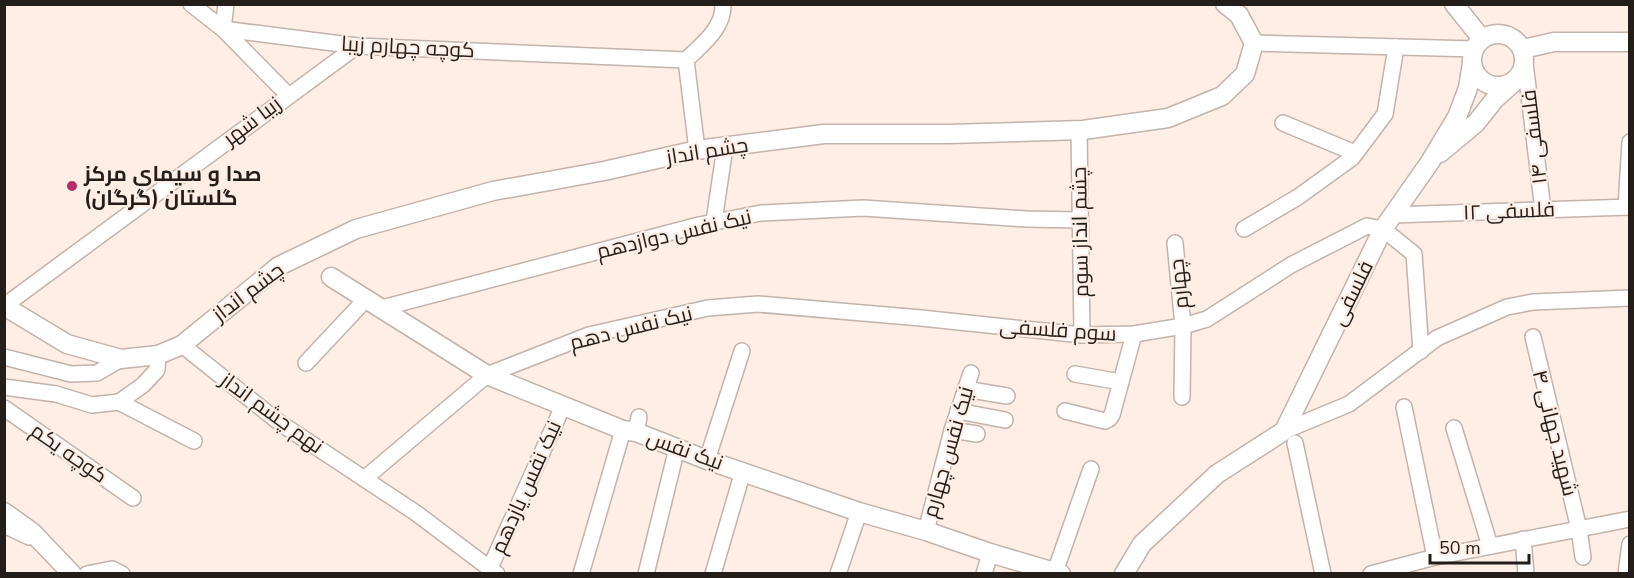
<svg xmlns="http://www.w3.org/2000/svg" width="1634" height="578" font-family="'Nunito Sans',Cairo,sans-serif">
  <rect width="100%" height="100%" fill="#feeee5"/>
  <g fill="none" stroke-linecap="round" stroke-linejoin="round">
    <defs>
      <g id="minor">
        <path d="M 191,4 L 223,29 L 288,95"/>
        <path d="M 223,29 L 357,46 L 686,60"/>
        <path d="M 223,29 L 226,4"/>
        <path d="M 1254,43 L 1475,49"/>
        <path d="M 686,60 L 697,150"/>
        <path d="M 686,60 C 701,45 724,29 723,4"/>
        <path d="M 1525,63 L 1543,210"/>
        <path d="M 1283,123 L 1355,153"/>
        <path d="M 1079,130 L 1082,335"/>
        <path d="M 1626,207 L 1630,142"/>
        <path d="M 1392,215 L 1630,207"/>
        <path d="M 714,221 L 725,147"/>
        <path d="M 1244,229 L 1298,197 L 1352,158 L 1385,114 L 1396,47"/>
        <path d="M 1175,243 L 1183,326 L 1182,397"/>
        <path d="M 4,306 L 357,46"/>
        <path d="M 382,308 L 699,225 L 761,213 L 863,208 L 1027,219 L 1080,220"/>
        <path d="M 1533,337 L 1579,529 L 1583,557"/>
        <path d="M 182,345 L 280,423 L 416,513 L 497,574"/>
        <path d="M 4,357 L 71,374 L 97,373 L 121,359"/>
        <path d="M 306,363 L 367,298"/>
        <path d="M 1075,374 L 1121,382"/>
        <path d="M 4,387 L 56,394 L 92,405 L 119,402 L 143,385 L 157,370 L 158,355"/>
        <path d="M 965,389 L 1007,396"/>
        <path d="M 119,402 L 194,441"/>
        <path d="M 1404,407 L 1435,557"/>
        <path d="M 4,408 L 133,498"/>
        <path d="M 958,411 L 1005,420"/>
        <path d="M 1065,411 L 1105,421 L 1109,419 L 1112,415 L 1134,334"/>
        <path d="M 1454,428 L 1490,546"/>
        <path d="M 952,430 L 977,434"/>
        <path d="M 1284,431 L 1349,404 L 1437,338 L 1507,307 L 1533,302 L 1630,298"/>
        <path d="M 636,432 L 639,417"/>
        <path d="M 1295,443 L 1323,574"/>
        <path d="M 707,460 L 742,351"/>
        <path d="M 364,479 L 487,375 L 589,335 L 708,308 L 758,304 L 921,318 L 1082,335 L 1134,334 L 1183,326 L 1207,319 L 1291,265 L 1367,226 L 1383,229 L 1414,254 L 1421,351"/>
        <path d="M 4,525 L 29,537"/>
        <path d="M 926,531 L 952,430 L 971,373"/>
        <path d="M 1523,539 L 1526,574"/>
        <path d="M 490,568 L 563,406"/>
        <path d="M 1055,572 L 1091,469"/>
        <path d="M 87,574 L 112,569 L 122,574"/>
        <path d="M 581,574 L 623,430"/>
        <path d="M 646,574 L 677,448"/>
        <path d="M 713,574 L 743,471"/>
        <path d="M 838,574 L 859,512"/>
        <path d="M 984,574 L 990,553"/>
        <path d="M 1371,574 L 1435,557 L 1630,519"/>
        <path d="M 1626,574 L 1630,544"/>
      </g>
      <g id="tertiary">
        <path d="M 1454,4 L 1482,39"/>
        <circle cx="1498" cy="60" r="26"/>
        <path d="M 1523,49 L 1554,42 L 1630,42"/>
        <path d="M 1440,153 L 1476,123 L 1495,99 L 1513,83"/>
        <path d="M 331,277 L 487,375 L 623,430 L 636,432 L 707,460 L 859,512 L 926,531 L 990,553 L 1061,574"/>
        <path d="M 4,306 L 67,344 L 121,359 L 158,355 L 182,345 L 279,266 L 356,229 L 493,191 L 604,171 L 697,150 L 824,134 L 949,134 L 1083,130 L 1168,118 L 1222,96 L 1245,74 L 1254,43 L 1239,15 L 1225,4"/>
        <path d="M 4,512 L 32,532 L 72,574"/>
        <path d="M 1124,574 L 1142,544 L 1217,474 L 1284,431 L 1383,229 L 1430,162 L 1457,117 L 1468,88 L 1472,63"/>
      </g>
    </defs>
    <use href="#minor" stroke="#c2b3ab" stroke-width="18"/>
    <use href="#tertiary" stroke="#c2b3ab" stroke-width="21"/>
    <use href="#minor" stroke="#fff" stroke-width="15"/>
    <use href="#tertiary" stroke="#fff" stroke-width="18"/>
  </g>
  <circle fill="#b62d6a" stroke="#feeee5" stroke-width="2" cx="72" cy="186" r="6"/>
  <g text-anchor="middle" stroke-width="4.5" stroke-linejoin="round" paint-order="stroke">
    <g font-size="21" fill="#241e1b" stroke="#feeee5">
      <text transform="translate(408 47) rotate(3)" y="7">کوچه چهارم زیبا</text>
      <text transform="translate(252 121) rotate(-37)" y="7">زیبا شهر</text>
      <text transform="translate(1534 137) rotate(-97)" y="7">۱۴ فلسفی</text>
      <text transform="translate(707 151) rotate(-9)" y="7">چشم انداز</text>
      <text transform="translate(1509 211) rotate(-2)" y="7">۱۲ فلسفی</text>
      <text transform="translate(1080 232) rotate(-91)" y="7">چشم انداز سوم</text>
      <text transform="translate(674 234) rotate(-13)" y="7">نیک نفس دوازدهم</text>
      <text transform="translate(1179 284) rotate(-96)" y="7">چهارم</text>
      <text transform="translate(248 292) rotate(-37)" y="7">چشم انداز</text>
      <text transform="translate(1352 293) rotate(-64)" y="7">فلسفی</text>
      <text transform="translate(631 328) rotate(-14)" y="7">نیک نفس دهم</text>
      <text transform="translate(1058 330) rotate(4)" y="7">سوم فلسفی</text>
      <text transform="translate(272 413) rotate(36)" y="7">نهم چشم انداز</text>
      <text transform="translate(1555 433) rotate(76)" y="7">۴ شهید جهانی</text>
      <text transform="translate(685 450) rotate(20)" y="7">نیک نفس</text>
      <text transform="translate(948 452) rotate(-74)" y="7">نیک نفس چهارم</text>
      <text transform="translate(69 453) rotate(35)" y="7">کوچه یکم</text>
      <text transform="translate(526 487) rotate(-66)" y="7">نیک نفس یازدهم</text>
    </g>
    <g font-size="21" font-weight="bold" fill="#241e1b" stroke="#feeee5" text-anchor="start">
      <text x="84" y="181">صدا و سیمای مرکز<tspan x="84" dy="24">گلستان (گرگان)</tspan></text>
    </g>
  </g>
  <rect width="1634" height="578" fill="none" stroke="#241e1b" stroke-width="12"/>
  <path d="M1430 554v9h99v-9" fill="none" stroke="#241e1b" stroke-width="3"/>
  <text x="1439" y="554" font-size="18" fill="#241e1b" stroke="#feeee5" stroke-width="4.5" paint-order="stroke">50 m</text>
</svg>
